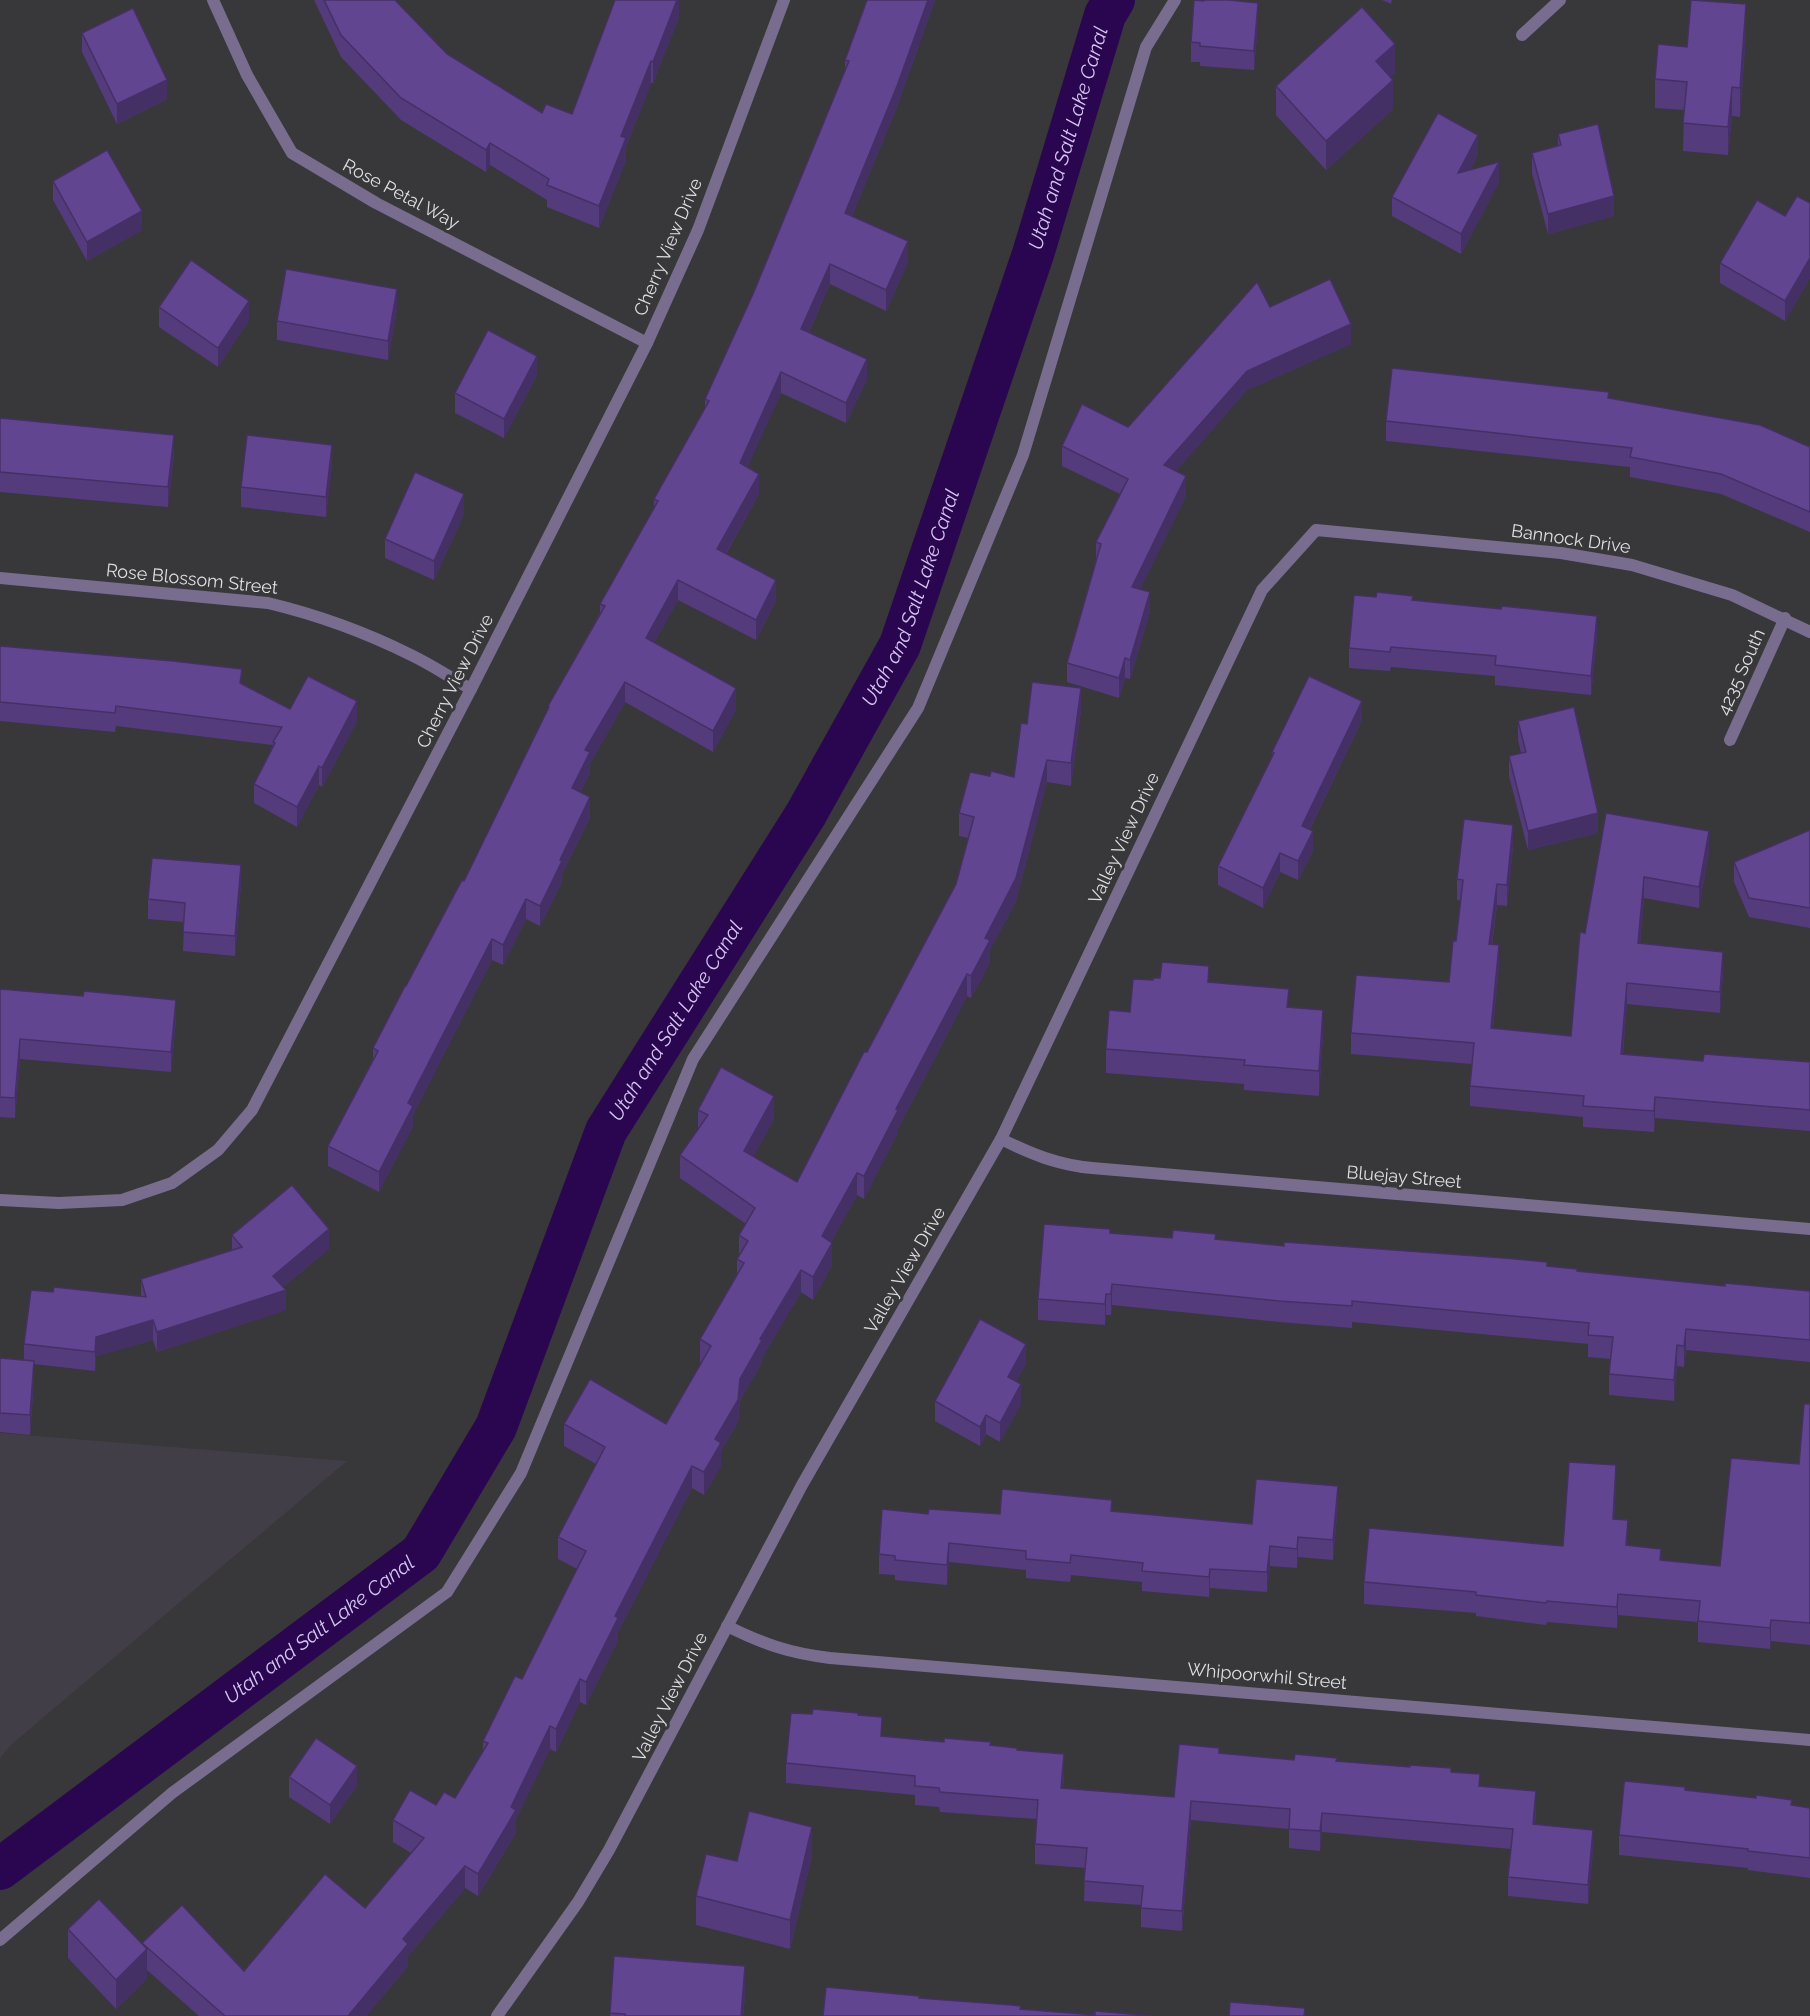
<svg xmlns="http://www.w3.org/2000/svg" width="1810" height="2016" font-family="Raleway,sans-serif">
  <rect width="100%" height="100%" fill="#38373a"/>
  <path fill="#413e47" d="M 0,1433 L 347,1461 L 12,1744 L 0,1758 Z"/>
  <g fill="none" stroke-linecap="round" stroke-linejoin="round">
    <path stroke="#2b0650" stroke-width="42" id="s1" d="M 0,1869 L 421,1553 L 496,1427 L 606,1131 L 806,814 L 900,645 L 1033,254 L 1105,15 L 1114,0"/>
    <path stroke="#786d8f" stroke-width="12" d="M 0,1940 L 172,1793 L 447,1592 L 521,1473 L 693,1059 L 918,708 L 1023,455 L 1146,47 L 1175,0"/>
    <g stroke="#786d8f" stroke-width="12">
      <path d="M 213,0 L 247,75 L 292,153 L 376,203 L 647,343"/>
      <path d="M 1522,35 L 1560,0"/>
      <path d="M 0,578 L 268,603 C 318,615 365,632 411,655 C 432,665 451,678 471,689"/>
      <path d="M 1730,740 L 1785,618"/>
      <path d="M 1001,1139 C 1031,1154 1058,1165 1092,1168 L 1810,1229"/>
      <path d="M 0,1200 L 59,1203 L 122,1200 L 172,1183 L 218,1150 L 252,1110 L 471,689 L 647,343 L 698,230 L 784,0"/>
      <path d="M 727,1626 C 763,1644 789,1653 830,1658 L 1810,1740"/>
      <path d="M 497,2016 L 578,1902 L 609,1850 L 802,1485 L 1001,1139 L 1262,590 L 1316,530 L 1561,553 L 1632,565 L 1732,595 L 1810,632"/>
    </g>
  </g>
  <g fill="#543b7c">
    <path d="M 314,0 L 395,0 L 447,54 L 542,113 L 572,114 L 679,0 L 679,17 L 653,83 L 651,83 L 626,147 L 626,160 L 599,228 L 547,207 L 547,200 L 490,165 L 486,172 L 401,120 L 341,57 Z"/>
    <path d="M 867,0 L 935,0 L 897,107 L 852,216 L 908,262 L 886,311 L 830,284 L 809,332 L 867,380 L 846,423 L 781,393 L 747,467 L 759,494 L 726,554 L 776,600 L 756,640 L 678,600 L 654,643 L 736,709 L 713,752 L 625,702 L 590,764 L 590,773 L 580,792 L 590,818 L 562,874 L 562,882 L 540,926 L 526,919 L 503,965 L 492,960 L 413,1115 L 413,1126 L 379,1192 L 328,1166 L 328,1146 L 373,1059 L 373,1048 L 464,881 L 548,710 L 548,706 L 600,613 L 600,604 L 654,508 L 654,499 L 705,407 L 705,399 L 753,294 L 845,71 L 845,60 Z"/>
    <path d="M 1382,0 L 1392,0 L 1391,4 Z"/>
    <path d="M 1204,1 L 1258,22 L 1254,70 L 1200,66 L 1200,62 L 1191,62 L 1191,42 Z"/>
    <path d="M 82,33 L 167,99 L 117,124 L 82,52 Z"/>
    <path d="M 1746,33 L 1740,117 L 1732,116 L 1728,155 L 1683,151 L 1684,110 L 1655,108 L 1655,79 L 1687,47 Z"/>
    <path d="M 1395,72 L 1390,77 L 1393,109 L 1326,170 L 1276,115 L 1276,86 Z"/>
    <path d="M 1558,134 L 1614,216 L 1548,234 L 1532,173 L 1532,153 L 1558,146 Z"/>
    <path d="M 1478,154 L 1470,170 L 1499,182 L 1461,254 L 1392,216 L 1392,197 Z"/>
    <path d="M 53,181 L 142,230 L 87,261 L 53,200 Z"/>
    <path d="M 1810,203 L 1810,278 L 1785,321 L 1720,283 L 1720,263 L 1785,216 Z"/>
    <path d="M 159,307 L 249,320 L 218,367 L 159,327 Z"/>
    <path d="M 1270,307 L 1351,344 L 1247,390 L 1176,471 L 1186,496 L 1140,589 L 1150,612 L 1130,679 L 1125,678 L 1119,698 L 1067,682 L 1067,663 L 1096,560 L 1096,542 L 1120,494 L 1062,466 L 1062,446 L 1128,427 Z"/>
    <path d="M 397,309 L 388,360 L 277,340 L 277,321 Z"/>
    <path d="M 537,375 L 504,438 L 455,413 L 455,393 Z"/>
    <path d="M 1609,398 L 1810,447 L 1810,532 L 1721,494 L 1630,477 L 1630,467 L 1386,441 L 1386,421 Z"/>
    <path d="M 0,418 L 174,454 L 168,507 L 0,492 Z"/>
    <path d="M 332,465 L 326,517 L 241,507 L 241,487 Z"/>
    <path d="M 464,514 L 434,580 L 385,558 L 385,539 Z"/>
    <path d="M 1413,600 L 1597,636 L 1591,695 L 1495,685 L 1495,676 L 1391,667 L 1390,671 L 1349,668 L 1349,648 Z"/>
    <path d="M 0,646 L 242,684 L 290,709 L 357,721 L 322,787 L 319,785 L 297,827 L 254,803 L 254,784 L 273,745 L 116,726 L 115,732 L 0,721 Z"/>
    <path d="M 1081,711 L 1071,786 L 1047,782 L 1016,901 L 990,950 L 990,963 L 971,998 L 967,996 L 898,1129 L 898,1132 L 864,1199 L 857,1195 L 831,1242 L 832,1265 L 813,1300 L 801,1292 L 762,1358 L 762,1362 L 740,1401 L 738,1422 L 721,1451 L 721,1466 L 704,1495 L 692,1488 L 618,1632 L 618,1640 L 586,1705 L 580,1702 L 556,1752 L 550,1749 L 516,1819 L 516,1833 L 478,1896 L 465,1888 L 408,1956 L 408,1966 L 366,2016 L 199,2016 L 147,1970 L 147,1978 L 116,2009 L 68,1958 L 68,1929 L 142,1944 L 244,1971 L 365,1908 L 411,1853 L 393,1842 L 393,1820 L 436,1805 L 455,1798 L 483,1750 L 483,1741 L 522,1679 L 577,1569 L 558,1559 L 558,1537 L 596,1464 L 564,1446 L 564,1424 L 666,1424 L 701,1363 L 700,1362 L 700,1339 L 737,1274 L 737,1259 L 739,1255 L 739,1235 L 746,1224 L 680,1178 L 680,1155 L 698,1130 L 698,1110 L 774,1119 L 753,1157 L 797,1182 L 956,884 L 968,838 L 959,836 L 959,813 L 990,776 L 1014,777 L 1027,724 Z"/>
    <path d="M 1362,720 L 1310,829 L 1313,850 L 1298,880 L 1280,872 L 1263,908 L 1218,885 L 1218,866 L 1272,756 L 1272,752 Z"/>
    <path d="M 1518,721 L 1598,833 L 1528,850 L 1509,776 L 1509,756 L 1521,753 L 1518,740 Z"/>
    <path d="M 1606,813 L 1709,852 L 1699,908 L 1644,898 L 1640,944 L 1723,973 L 1720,1013 L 1627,1004 L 1623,1054 L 1703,1061 L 1810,1062 L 1810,1131 L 1655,1118 L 1654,1132 L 1583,1127 L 1583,1117 L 1470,1106 L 1470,1086 L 1472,1064 L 1351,1054 L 1351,1033 L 1449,982 L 1456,941 L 1461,901 L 1457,900 L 1457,879 L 1513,846 L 1507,906 L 1497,905 L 1492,945 L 1499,966 L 1493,1028 L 1571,1036 L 1585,933 Z"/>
    <path d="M 1810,830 L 1810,928 L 1749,917 L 1734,882 L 1734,862 Z"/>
    <path d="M 241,884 L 235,956 L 183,951 L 184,922 L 148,919 L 148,899 Z"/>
    <path d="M 1153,980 L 1209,982 L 1289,1007 L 1323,1035 L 1319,1096 L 1244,1090 L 1244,1084 L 1106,1073 L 1106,1049 L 1130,1012 Z"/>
    <path d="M 0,989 L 176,1019 L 171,1072 L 20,1059 L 15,1118 L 0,1117 Z"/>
    <path d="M 1110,1233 L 1172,1238 L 1216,1239 L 1284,1246 L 1547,1267 L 1577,1272 L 1725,1286 L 1810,1291 L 1810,1362 L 1686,1350 L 1684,1367 L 1677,1366 L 1674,1401 L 1609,1395 L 1609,1374 L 1611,1359 L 1588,1357 L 1588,1344 L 1352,1322 L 1352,1328 L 1279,1322 L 1112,1305 L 1111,1315 L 1106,1315 L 1105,1325 L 1038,1320 L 1038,1299 Z"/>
    <path d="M 232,1235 L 329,1249 L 283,1287 L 286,1310 L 157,1352 L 153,1340 L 96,1356 L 95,1371 L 34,1364 L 34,1380 L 30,1435 L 0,1432 L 0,1358 L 24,1360 L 24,1344 L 53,1292 L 141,1296 L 141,1279 L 232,1250 Z"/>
    <path d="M 1026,1364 L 1016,1381 L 1021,1404 L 1000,1442 L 986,1434 L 980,1446 L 935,1421 L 935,1401 Z"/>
    <path d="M 1810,1404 L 1810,1645 L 1771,1641 L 1770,1649 L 1698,1642 L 1698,1622 L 1618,1615 L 1617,1628 L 1547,1622 L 1546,1625 L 1476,1616 L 1476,1613 L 1364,1604 L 1364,1582 L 1563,1546 L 1616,1486 L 1614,1519 L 1628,1545 L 1661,1560 L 1720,1566 L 1799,1464 Z"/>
    <path d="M 1338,1505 L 1333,1560 L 1298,1557 L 1297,1568 L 1270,1566 L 1267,1592 L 1210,1588 L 1209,1597 L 1142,1591 L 1142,1582 L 1071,1575 L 1070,1582 L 1026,1578 L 1026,1570 L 949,1562 L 947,1585 L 895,1580 L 895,1575 L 879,1574 L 879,1554 L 928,1514 L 1000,1514 L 1112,1511 L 1252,1524 Z"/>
    <path d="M 812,1714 L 858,1715 L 882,1736 L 991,1745 L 1017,1750 L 1064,1774 L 1063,1788 L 1174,1797 L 1219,1753 L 1294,1760 L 1337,1761 L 1451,1772 L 1480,1786 L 1536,1810 L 1535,1824 L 1593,1850 L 1588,1904 L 1508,1896 L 1508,1877 L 1511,1849 L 1322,1832 L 1320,1851 L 1289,1848 L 1289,1829 L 1191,1820 L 1182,1931 L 1141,1927 L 1141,1905 L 1084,1901 L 1085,1868 L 1035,1864 L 1035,1844 L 1037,1819 L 940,1812 L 939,1807 L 915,1805 L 915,1795 L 786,1783 L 786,1763 Z"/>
    <path d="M 289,1777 L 357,1786 L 330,1824 L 289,1797 Z"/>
    <path d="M 1685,1790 L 1810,1808 L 1810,1878 L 1748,1870 L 1748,1868 L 1619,1855 L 1619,1835 Z"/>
    <path d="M 812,1856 L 790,1949 L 696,1925 L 696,1896 L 737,1861 Z"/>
    <path d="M 614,1956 L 745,1995 L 743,2016 L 610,2016 Z"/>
  </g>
  <g fill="#453065">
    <path d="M 677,0 L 679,0 L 679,17 L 653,83 L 653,62 Z"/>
    <path d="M 928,0 L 935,0 L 897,107 L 845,233 L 845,213 Z"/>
    <path d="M 1258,3 L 1258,22 L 1254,70 L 1254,51 Z"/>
    <path d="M 1746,4 L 1746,33 L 1740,117 L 1740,88 Z"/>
    <path d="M 1395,44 L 1395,72 L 1376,90 L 1376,61 Z"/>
    <path d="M 651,61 L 651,83 L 626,147 L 626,160 L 599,228 L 599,206 L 621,136 Z"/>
    <path d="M 167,80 L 167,99 L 117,124 L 117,104 Z"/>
    <path d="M 1393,80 L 1393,109 L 1326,170 L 1326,141 Z"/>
    <path d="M 1732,87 L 1732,116 L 1728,155 L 1728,127 Z"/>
    <path d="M 1478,135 L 1478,154 L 1458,193 L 1458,173 Z"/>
    <path d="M 490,143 L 490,165 L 486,172 L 486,150 Z"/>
    <path d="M 1499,162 L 1499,182 L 1461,254 L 1461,234 Z"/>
    <path d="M 1614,196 L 1614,216 L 1548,234 L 1548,214 Z"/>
    <path d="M 142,211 L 142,230 L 87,261 L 87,242 Z"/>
    <path d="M 908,241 L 908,262 L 886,311 L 886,290 Z"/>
    <path d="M 1810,258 L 1810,278 L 1785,321 L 1785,301 Z"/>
    <path d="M 830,264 L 830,284 L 801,349 L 801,329 Z"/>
    <path d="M 397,289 L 397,309 L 388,360 L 388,341 Z"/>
    <path d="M 249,301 L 249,320 L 218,367 L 218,348 Z"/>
    <path d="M 1351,324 L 1351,344 L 1247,390 L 1164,485 L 1164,465 L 1247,371 Z"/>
    <path d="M 537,356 L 537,375 L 504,438 L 504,419 Z"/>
    <path d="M 867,359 L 867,380 L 846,423 L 846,403 Z"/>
    <path d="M 781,372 L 781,393 L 740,484 L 740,463 Z"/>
    <path d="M 174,435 L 174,454 L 168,507 L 168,487 Z"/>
    <path d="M 332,445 L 332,465 L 326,517 L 326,497 Z"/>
    <path d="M 759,474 L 759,494 L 717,569 L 717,549 Z"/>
    <path d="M 1186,476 L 1186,496 L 1132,606 L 1132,587 Z"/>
    <path d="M 464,494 L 464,514 L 434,580 L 434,561 Z"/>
    <path d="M 678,580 L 678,600 L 646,658 L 646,638 Z"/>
    <path d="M 776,580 L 776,600 L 756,640 L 756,620 Z"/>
    <path d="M 1150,592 L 1150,612 L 1130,679 L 1130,660 Z"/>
    <path d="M 1597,616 L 1597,636 L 1591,695 L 1591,676 Z"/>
    <path d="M 1125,658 L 1125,678 L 1119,698 L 1119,678 Z"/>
    <path d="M 625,682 L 625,702 L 590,764 L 590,773 L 572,809 L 572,788 L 585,750 Z"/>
    <path d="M 736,688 L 736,709 L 713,752 L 713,731 Z"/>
    <path d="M 1081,688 L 1081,711 L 1071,786 L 1071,763 Z"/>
    <path d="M 357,701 L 357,721 L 322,787 L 322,768 Z"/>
    <path d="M 1362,701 L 1362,720 L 1302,845 L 1302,826 Z"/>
    <path d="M 1047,760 L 1047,782 L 1016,901 L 990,950 L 990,963 L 971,998 L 971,976 Z"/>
    <path d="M 319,766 L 319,785 L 297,827 L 297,807 Z"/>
    <path d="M 590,797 L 590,818 L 562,874 L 562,882 L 540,926 L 540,906 L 560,860 Z"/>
    <path d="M 1598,813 L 1598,833 L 1528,850 L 1528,831 Z"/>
    <path d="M 1513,825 L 1513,846 L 1507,906 L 1507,885 Z"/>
    <path d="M 1313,831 L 1313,850 L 1298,880 L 1298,861 Z"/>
    <path d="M 1709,831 L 1709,852 L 1699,908 L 1699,887 Z"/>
    <path d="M 1280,853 L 1280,872 L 1263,908 L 1263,888 Z"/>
    <path d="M 241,865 L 241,884 L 235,956 L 235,936 Z"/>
    <path d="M 1644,877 L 1644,898 L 1638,964 L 1638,943 Z"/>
    <path d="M 1497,884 L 1497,905 L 1489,965 L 1489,944 Z"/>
    <path d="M 526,899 L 526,919 L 503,965 L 503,945 Z"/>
    <path d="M 492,939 L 492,960 L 413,1115 L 413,1126 L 379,1192 L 379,1172 L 408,1103 Z"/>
    <path d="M 1499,945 L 1499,966 L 1491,1049 L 1491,1028 Z"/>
    <path d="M 1723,952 L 1723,973 L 1720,1013 L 1720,992 Z"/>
    <path d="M 967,974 L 967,996 L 898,1129 L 898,1132 L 864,1199 L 864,1176 L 896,1109 Z"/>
    <path d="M 1627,983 L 1627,1004 L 1621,1074 L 1621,1054 Z"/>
    <path d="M 176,1000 L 176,1019 L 171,1072 L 171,1052 Z"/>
    <path d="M 1323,1010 L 1323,1035 L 1319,1096 L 1319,1071 Z"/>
    <path d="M 20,1039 L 20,1059 L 15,1118 L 15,1098 Z"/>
    <path d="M 774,1096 L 774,1119 L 744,1174 L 744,1151 Z"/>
    <path d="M 1655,1097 L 1655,1118 L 1654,1132 L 1654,1111 Z"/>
    <path d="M 857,1173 L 857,1195 L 822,1259 L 822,1236 Z"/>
    <path d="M 329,1229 L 329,1249 L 274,1294 L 286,1290 L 286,1310 L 157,1352 L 157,1332 L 273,1276 Z"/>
    <path d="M 832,1243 L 832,1265 L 813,1300 L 813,1277 Z"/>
    <path d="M 801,1270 L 801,1292 L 762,1358 L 762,1362 L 740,1401 L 738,1422 L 721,1451 L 721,1466 L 704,1495 L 704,1472 L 715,1439 L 740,1379 L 760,1339 Z"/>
    <path d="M 1112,1284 L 1112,1305 L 1111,1315 L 1111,1294 Z"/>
    <path d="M 1106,1294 L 1106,1315 L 1105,1325 L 1105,1304 Z"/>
    <path d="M 153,1320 L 153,1340 L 96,1356 L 95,1371 L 95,1352 L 96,1337 Z"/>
    <path d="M 1686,1329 L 1686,1350 L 1684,1367 L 1684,1346 Z"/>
    <path d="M 1026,1344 L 1026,1364 L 1008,1396 L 1008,1377 Z"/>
    <path d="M 1677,1345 L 1677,1366 L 1674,1401 L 1674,1380 Z"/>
    <path d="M 34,1361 L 34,1380 L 30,1435 L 30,1415 Z"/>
    <path d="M 1021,1384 L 1021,1404 L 1000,1442 L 1000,1423 Z"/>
    <path d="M 986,1415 L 986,1434 L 980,1446 L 980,1427 Z"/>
    <path d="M 1616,1465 L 1616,1486 L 1613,1540 L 1613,1519 Z"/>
    <path d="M 692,1466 L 692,1488 L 618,1632 L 618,1640 L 586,1705 L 586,1682 L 615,1616 Z"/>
    <path d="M 1338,1486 L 1338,1505 L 1333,1560 L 1333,1540 Z"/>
    <path d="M 1628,1520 L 1628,1541 L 1626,1566 L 1626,1545 Z"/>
    <path d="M 1298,1537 L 1298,1557 L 1297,1568 L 1297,1549 Z"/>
    <path d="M 949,1543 L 949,1562 L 947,1585 L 947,1565 Z"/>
    <path d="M 1270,1546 L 1270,1566 L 1267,1592 L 1267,1572 Z"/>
    <path d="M 1210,1569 L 1210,1588 L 1209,1597 L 1209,1577 Z"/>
    <path d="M 1618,1594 L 1618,1615 L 1617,1628 L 1617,1607 Z"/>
    <path d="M 1771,1620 L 1771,1641 L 1770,1649 L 1770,1628 Z"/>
    <path d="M 580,1679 L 580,1702 L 556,1752 L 556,1729 Z"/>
    <path d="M 550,1726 L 550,1749 L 516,1819 L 516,1833 L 478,1896 L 478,1874 Z"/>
    <path d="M 1064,1754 L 1064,1774 L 1061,1808 L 1061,1788 Z"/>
    <path d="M 357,1766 L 357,1786 L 330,1824 L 330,1805 Z"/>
    <path d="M 1536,1791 L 1536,1810 L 1533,1844 L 1533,1824 Z"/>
    <path d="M 1191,1801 L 1191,1820 L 1182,1931 L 1182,1911 Z"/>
    <path d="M 1322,1813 L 1322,1832 L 1320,1851 L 1320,1831 Z"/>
    <path d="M 812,1827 L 812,1856 L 790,1949 L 790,1920 Z"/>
    <path d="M 1593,1830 L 1593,1850 L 1588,1904 L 1588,1885 Z"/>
    <path d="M 465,1866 L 465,1888 L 408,1956 L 408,1966 L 366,2016 L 348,2016 L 403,1939 Z"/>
    <path d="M 147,1949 L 147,1978 L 116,2009 L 116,1980 Z"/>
    <path d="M 745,1966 L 745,1995 L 743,2016 L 741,2016 Z"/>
  </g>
  <g fill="#624590" stroke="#453065" stroke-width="1.5">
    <path d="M 324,0 L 395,0 L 447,54 L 542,113 L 546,104 L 572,114 L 615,0 L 677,0 L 653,62 L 651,61 L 621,136 L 626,138 L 599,206 L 547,185 L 549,179 L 490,143 L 486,150 L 401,98 L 341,35 Z"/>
    <path d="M 867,0 L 928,0 L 897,86 L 845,213 L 908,241 L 886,290 L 830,264 L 801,329 L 867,359 L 846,403 L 781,372 L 740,463 L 759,474 L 717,549 L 776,580 L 756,620 L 678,580 L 646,638 L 736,688 L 713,731 L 625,682 L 585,750 L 590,752 L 572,788 L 590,797 L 560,860 L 562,861 L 540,906 L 526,899 L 503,945 L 492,939 L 408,1103 L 413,1106 L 379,1172 L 328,1146 L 378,1051 L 373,1048 L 405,986 L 406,986 L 462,880 L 464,881 L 549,707 L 548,706 L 605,606 L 600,604 L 658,501 L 654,499 L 709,401 L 705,399 L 753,294 L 849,61 L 845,60 Z"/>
    <path d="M 1194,0 L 1204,1 L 1204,0 L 1229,0 L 1258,3 L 1254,51 L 1200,46 L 1200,43 L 1191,42 Z"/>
    <path d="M 1691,0 L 1746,4 L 1740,88 L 1732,87 L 1728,127 L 1683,123 L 1687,82 L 1655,79 L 1658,44 L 1687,47 Z"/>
    <path d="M 1362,7 L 1395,44 L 1376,61 L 1393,80 L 1326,141 L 1276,86 Z"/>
    <path d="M 133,8 L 167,80 L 117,104 L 82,33 Z"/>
    <path d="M 1438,113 L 1478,135 L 1458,173 L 1499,162 L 1461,234 L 1392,197 Z"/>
    <path d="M 1598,124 L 1614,196 L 1548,214 L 1532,153 L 1561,145 L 1558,134 Z"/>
    <path d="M 107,150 L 142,211 L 87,242 L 53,181 Z"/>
    <path d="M 1797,196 L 1810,203 L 1810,258 L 1785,301 L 1720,263 L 1757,200 L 1785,216 Z"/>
    <path d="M 191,260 L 249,301 L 218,348 L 159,307 Z"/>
    <path d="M 286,269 L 397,289 L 388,341 L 277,321 Z"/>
    <path d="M 1330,279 L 1351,324 L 1247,371 L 1164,465 L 1186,476 L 1132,587 L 1150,592 L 1130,660 L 1125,658 L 1119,678 L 1067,663 L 1101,544 L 1096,542 L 1128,479 L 1062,446 L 1082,404 L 1128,427 L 1257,282 L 1270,307 Z"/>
    <path d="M 488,330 L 537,356 L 504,419 L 455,393 Z"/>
    <path d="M 1392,368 L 1609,392 L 1608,398 L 1760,425 L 1810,447 L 1810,512 L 1721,474 L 1630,457 L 1632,448 L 1386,421 Z"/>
    <path d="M 0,418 L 174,435 L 168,487 L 0,472 Z"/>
    <path d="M 247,435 L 332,445 L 326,497 L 241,487 Z"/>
    <path d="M 415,472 L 464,494 L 434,561 L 385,539 Z"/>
    <path d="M 1377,592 L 1413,596 L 1412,600 L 1501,609 L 1502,606 L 1597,616 L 1591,676 L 1495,665 L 1496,656 L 1391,647 L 1390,652 L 1349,648 L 1354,595 L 1376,597 Z"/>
    <path d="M 0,646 L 173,661 L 242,669 L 240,683 L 290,709 L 308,676 L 357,701 L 322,768 L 319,766 L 297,807 L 254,784 L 275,743 L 273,742 L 282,727 L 116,706 L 115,713 L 0,702 Z"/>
    <path d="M 1309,676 L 1362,701 L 1302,826 L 1313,831 L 1298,861 L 1280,853 L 1263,888 L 1218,866 L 1274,753 L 1272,752 Z"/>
    <path d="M 1032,682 L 1081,688 L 1071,763 L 1047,760 L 1016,878 L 985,938 L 990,940 L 971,976 L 967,974 L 896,1109 L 898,1110 L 864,1176 L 857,1173 L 822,1236 L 832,1243 L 813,1277 L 801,1270 L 760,1339 L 762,1340 L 740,1379 L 738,1400 L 715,1439 L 721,1443 L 704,1472 L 692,1466 L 615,1616 L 618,1618 L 586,1682 L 580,1679 L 556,1729 L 550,1726 L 511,1807 L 516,1810 L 478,1874 L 465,1866 L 403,1939 L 408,1944 L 348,2016 L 225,2016 L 142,1943 L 182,1905 L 244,1971 L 325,1874 L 365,1908 L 424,1838 L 393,1820 L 410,1790 L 436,1805 L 444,1792 L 455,1798 L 488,1743 L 483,1741 L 515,1676 L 522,1679 L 586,1551 L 558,1537 L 605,1447 L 564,1424 L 590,1379 L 666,1424 L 711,1346 L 700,1339 L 744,1263 L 737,1259 L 748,1241 L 739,1235 L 755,1208 L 680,1155 L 708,1115 L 698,1110 L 721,1067 L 774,1096 L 744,1151 L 797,1182 L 864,1052 L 867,1052 L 956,884 L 974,817 L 959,813 L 970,772 L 990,776 L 991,771 L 1014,777 L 1021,723 L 1027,724 Z"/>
    <path d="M 1574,707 L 1598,813 L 1528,831 L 1509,756 L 1526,752 L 1518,721 Z"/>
    <path d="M 1606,813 L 1709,831 L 1699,887 L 1644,877 L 1638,943 L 1723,952 L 1720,992 L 1627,983 L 1621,1054 L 1703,1061 L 1704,1054 L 1810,1062 L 1810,1110 L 1655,1097 L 1654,1111 L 1583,1106 L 1584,1096 L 1470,1086 L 1474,1043 L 1351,1033 L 1356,975 L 1449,982 L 1453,941 L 1456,941 L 1463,880 L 1457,879 L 1464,819 L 1513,825 L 1507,885 L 1497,884 L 1489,944 L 1499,945 L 1491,1028 L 1571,1036 L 1580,932 L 1585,933 Z"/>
    <path d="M 1810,830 L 1810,908 L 1749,898 L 1734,862 Z"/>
    <path d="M 152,858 L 241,865 L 235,936 L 183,932 L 185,903 L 148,899 Z"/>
    <path d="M 1162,962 L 1209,966 L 1208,982 L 1289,989 L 1287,1007 L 1323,1010 L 1319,1071 L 1244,1065 L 1245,1060 L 1106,1049 L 1109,1010 L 1130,1012 L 1133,979 L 1153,980 L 1153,978 L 1160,978 Z"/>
    <path d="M 0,989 L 83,996 L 84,991 L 176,1000 L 171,1052 L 20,1039 L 15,1098 L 0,1097 Z"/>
    <path d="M 292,1185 L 329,1229 L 273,1276 L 286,1290 L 157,1332 L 153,1320 L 96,1337 L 95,1352 L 24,1344 L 31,1290 L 53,1292 L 54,1287 L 146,1297 L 141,1279 L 242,1247 L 232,1235 Z"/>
    <path d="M 1044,1224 L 1110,1229 L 1110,1233 L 1172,1238 L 1173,1230 L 1216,1234 L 1215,1239 L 1284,1246 L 1284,1242 L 1504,1258 L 1547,1262 L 1547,1266 L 1577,1269 L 1577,1271 L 1725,1286 L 1725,1283 L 1810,1291 L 1810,1340 L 1686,1329 L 1684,1346 L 1677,1345 L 1674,1380 L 1609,1374 L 1613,1337 L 1588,1335 L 1589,1323 L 1352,1301 L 1352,1306 L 1279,1301 L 1112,1284 L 1111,1294 L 1106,1294 L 1105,1304 L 1038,1299 Z"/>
    <path d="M 980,1319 L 1026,1344 L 1008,1377 L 1021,1384 L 1000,1423 L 986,1415 L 980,1427 L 935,1401 Z"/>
    <path d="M 0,1358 L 34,1361 L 30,1415 L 0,1413 Z"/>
    <path d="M 1804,1404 L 1810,1404 L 1810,1623 L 1771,1620 L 1770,1628 L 1698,1621 L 1700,1601 L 1618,1594 L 1617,1607 L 1547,1601 L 1546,1603 L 1476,1595 L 1476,1592 L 1364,1582 L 1369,1528 L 1563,1546 L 1569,1462 L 1616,1465 L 1613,1519 L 1628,1520 L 1626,1545 L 1661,1549 L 1660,1560 L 1720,1566 L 1731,1458 L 1799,1464 Z"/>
    <path d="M 1256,1479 L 1338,1486 L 1333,1540 L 1298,1537 L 1297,1549 L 1270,1546 L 1267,1572 L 1210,1569 L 1209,1577 L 1142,1571 L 1143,1563 L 1071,1555 L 1070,1563 L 1026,1559 L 1026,1551 L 949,1543 L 947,1565 L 895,1560 L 895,1556 L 879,1554 L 882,1509 L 928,1514 L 929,1509 L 1000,1514 L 1002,1489 L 1112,1500 L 1111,1511 L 1252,1524 Z"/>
    <path d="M 813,1709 L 858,1713 L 858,1715 L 882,1717 L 881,1736 L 944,1742 L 944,1738 L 991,1742 L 990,1745 L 1017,1748 L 1017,1750 L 1064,1754 L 1061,1788 L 1174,1797 L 1179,1744 L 1219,1748 L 1219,1753 L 1294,1760 L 1295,1754 L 1337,1758 L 1336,1761 L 1410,1767 L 1410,1765 L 1451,1768 L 1451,1772 L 1480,1774 L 1479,1786 L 1536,1791 L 1533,1824 L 1593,1830 L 1588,1885 L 1508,1877 L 1513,1829 L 1322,1813 L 1320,1831 L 1289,1829 L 1290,1809 L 1191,1801 L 1182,1911 L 1141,1908 L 1143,1886 L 1084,1881 L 1087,1848 L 1035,1844 L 1038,1800 L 940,1792 L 939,1788 L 915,1786 L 915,1776 L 786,1763 L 791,1713 L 812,1714 Z"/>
    <path d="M 316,1738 L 357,1766 L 330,1805 L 289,1777 Z"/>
    <path d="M 1625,1781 L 1685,1787 L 1685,1790 L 1756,1798 L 1756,1795 L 1792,1800 L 1791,1805 L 1810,1808 L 1810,1858 L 1748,1851 L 1748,1849 L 1619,1835 L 1624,1784 Z"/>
    <path d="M 749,1811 L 812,1827 L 790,1920 L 696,1896 L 706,1854 L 737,1861 Z"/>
    <path d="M 99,1899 L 147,1949 L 116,1980 L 68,1929 Z"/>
    <path d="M 614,1956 L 745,1966 L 741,2016 L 625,2016 L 625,2014 L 610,2013 Z"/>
    <path d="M 826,1987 L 919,1996 L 919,1998 L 1012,2005 L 1021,2006 L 1020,2009 L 1095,2015 L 1095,2011 L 1154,2016 L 823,2016 Z"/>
    <path d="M 1230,2002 L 1305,2008 L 1304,2016 L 1229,2016 Z"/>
  </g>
  <g text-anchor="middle" stroke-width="6" stroke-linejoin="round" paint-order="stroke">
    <g font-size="18" fill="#dedde0" stroke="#38373a">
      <text transform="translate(401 194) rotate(28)" y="6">Rose Petal Way</text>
      <text transform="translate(668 247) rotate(-67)" y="6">Cherry View Drive</text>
      <text transform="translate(1571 539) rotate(8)" y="6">Bannock Drive</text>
      <text transform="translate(192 579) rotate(6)" y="6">Rose Blossom Street</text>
      <text transform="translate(1741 672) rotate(-66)" y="6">4235 South</text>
      <text transform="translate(455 681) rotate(-63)" y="6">Cherry View Drive</text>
      <text transform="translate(1124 838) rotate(-65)" y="6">Valley View Drive</text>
      <text transform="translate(1404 1177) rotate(5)" y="6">Bluejay Street</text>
      <text transform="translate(905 1270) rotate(-60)" y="6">Valley View Drive</text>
      <text transform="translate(1267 1676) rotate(5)" y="6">Whipoorwhil Street</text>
      <text transform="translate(670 1697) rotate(-63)" y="6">Valley View Drive</text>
    </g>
    <g font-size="20" font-style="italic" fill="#d3c5f0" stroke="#38373a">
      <text dy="7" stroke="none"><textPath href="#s1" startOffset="2091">Utah and Salt Lake Canal</textPath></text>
      <text dy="7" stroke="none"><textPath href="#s1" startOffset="1605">Utah and Salt Lake Canal</textPath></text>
      <text dy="7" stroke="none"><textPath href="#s1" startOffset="1119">Utah and Salt Lake Canal</textPath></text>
      <text dy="7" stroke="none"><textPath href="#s1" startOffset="399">Utah and Salt Lake Canal</textPath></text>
    </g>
  </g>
</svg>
